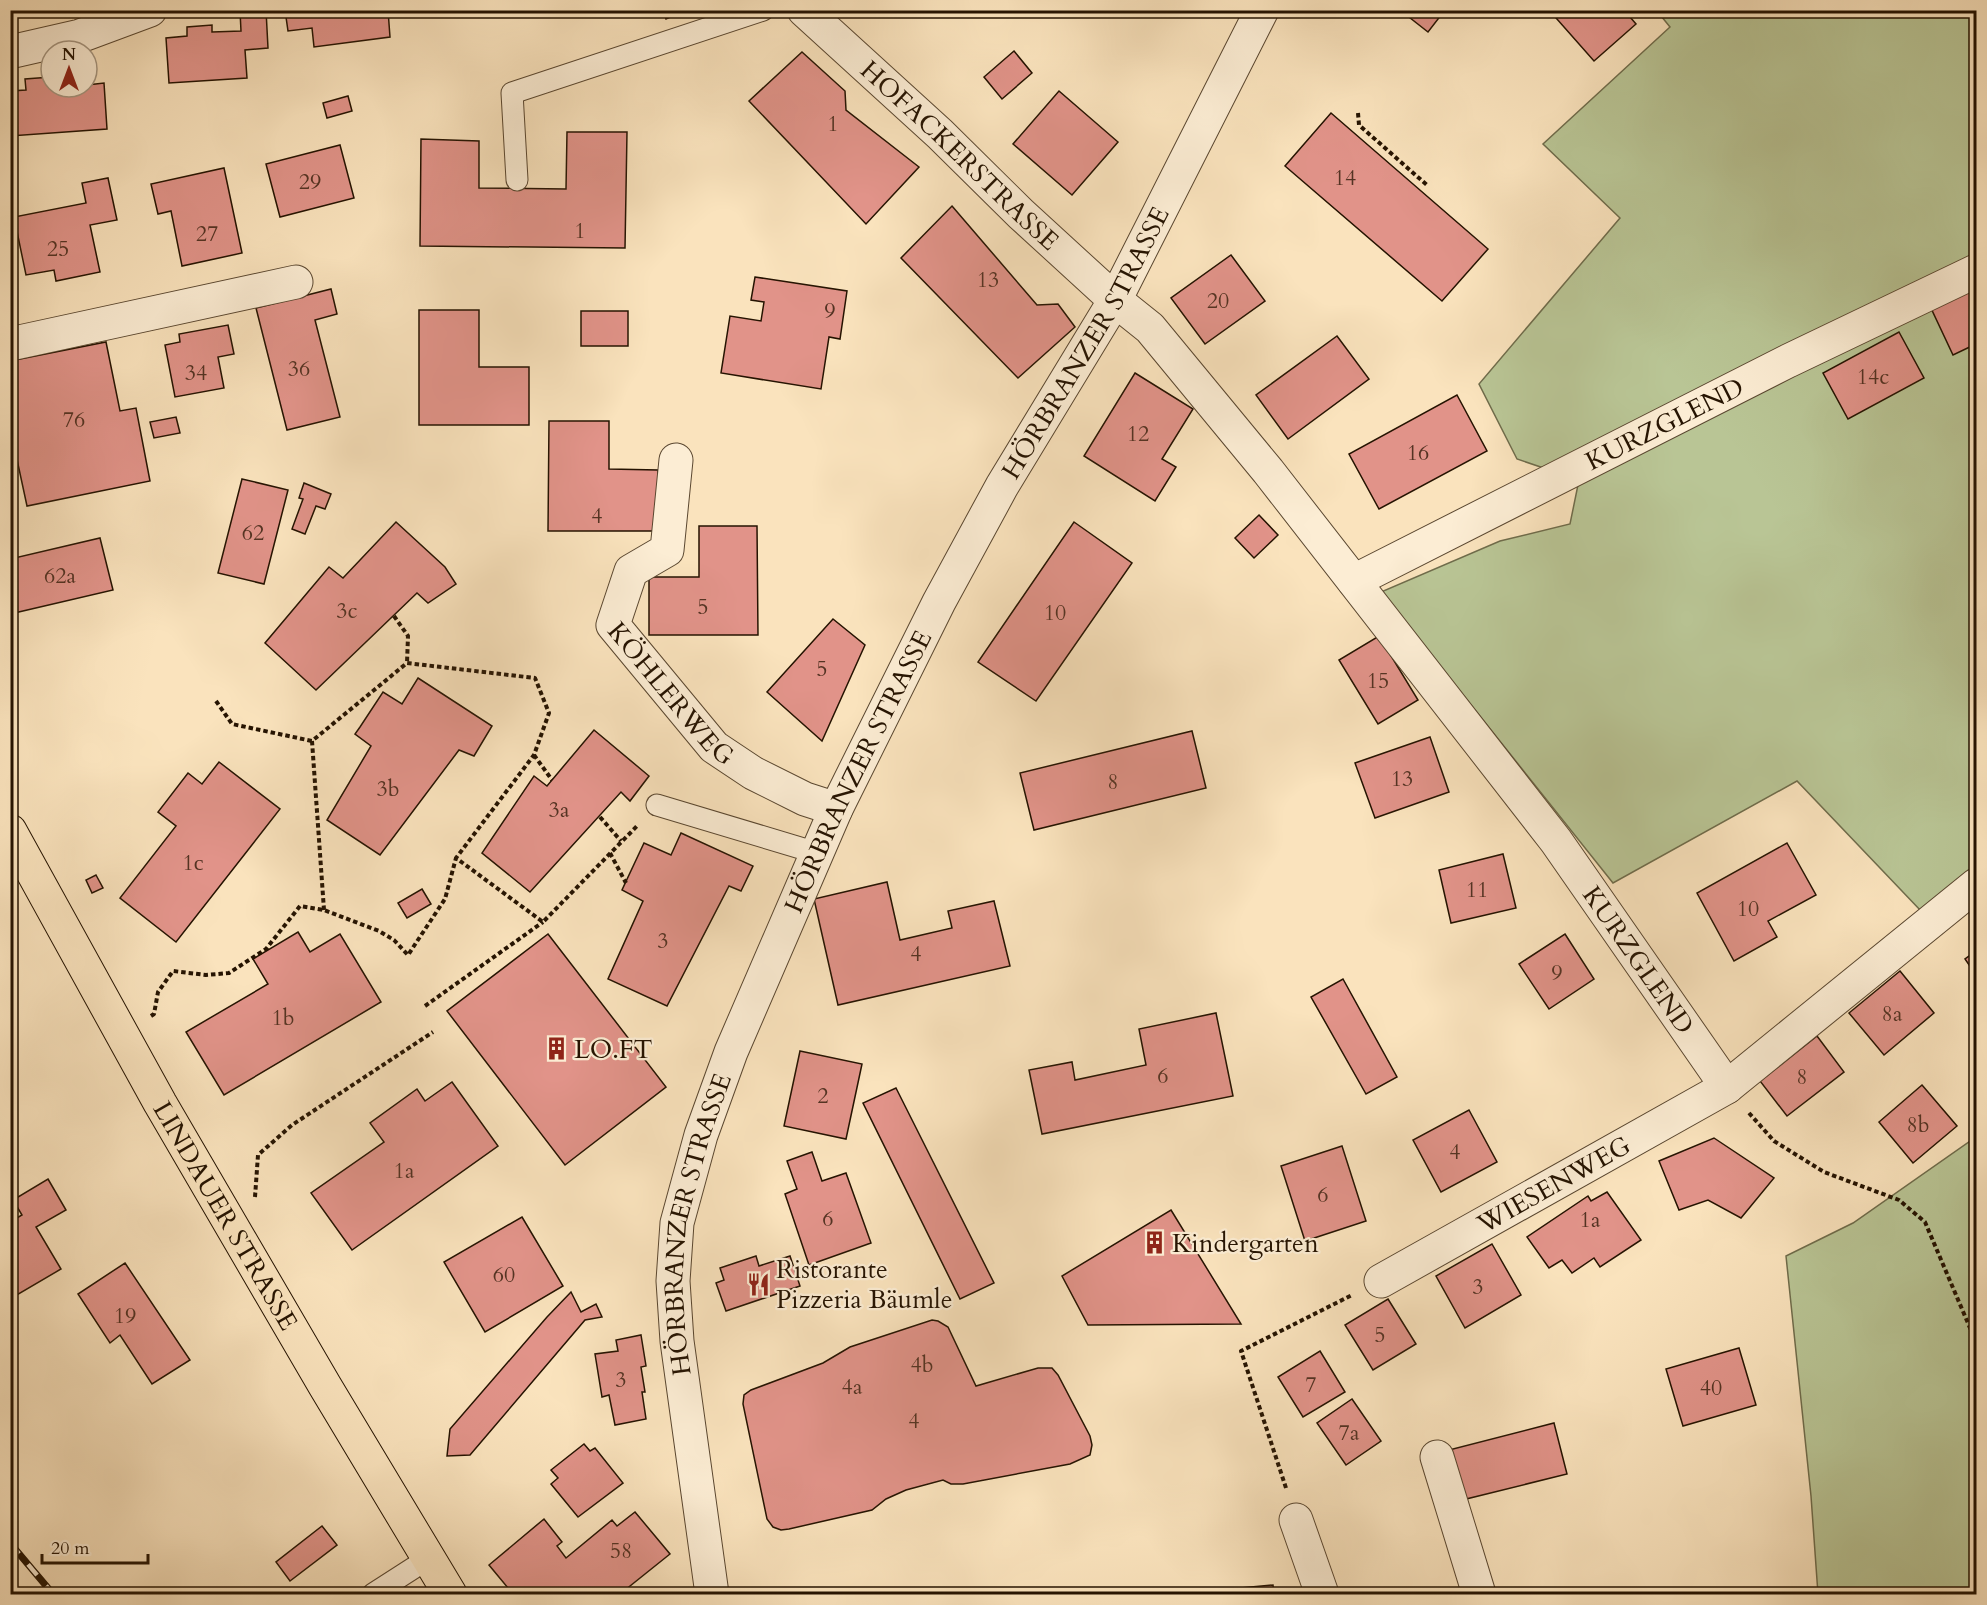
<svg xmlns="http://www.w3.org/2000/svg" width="1987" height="1605" font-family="Cardo,serif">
  <rect width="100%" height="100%" fill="#fae3bd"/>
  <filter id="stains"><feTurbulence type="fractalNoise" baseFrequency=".00333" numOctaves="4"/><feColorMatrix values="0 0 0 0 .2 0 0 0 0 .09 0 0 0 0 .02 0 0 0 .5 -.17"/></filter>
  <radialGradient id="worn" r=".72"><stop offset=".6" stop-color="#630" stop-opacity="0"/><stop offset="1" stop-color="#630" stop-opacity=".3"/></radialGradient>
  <g fill="#b9c595" stroke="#6f6c4b" stroke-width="1.5">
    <path d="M 1657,11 L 1976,11 L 1976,871 L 1922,912 L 1797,781 L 1613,883 L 1381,592 L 1500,541 L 1570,524 L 1579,480 L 1517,459 L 1479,384 L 1620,218 L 1543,144 L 1670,27 Z"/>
    <path d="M 1976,1137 L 1976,1594 L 1818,1594 L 1811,1496 L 1786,1256 L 1853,1223 Z"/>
  </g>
  <g fill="#e19389" stroke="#251301" stroke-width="1.5">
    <path d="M 266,10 L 268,48 L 245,50 L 247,78 L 169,83 L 166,38 L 187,36 L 187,27 L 212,25 L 212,32 L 241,31 L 240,11 Z"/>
    <path d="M 285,10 L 388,10 L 390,37 L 314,47 L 312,28 L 288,31 Z"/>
    <path d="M 663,10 L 686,10 L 666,19 Z"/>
    <path d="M 1400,10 L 1445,10 L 1428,32 Z"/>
    <path d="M 1549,10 L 1624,10 L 1636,24 L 1594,61 Z"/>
    <path d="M 1014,51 L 1032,73 L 1002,99 L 984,77 Z"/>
    <path d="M 802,52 L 845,91 L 846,110 L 919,167 L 866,224 L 749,101 Z"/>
    <path d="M 51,77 L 52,87 L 87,87 L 87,85 L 104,83 L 107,129 L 10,136 L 10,91 L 26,90 L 25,79 Z"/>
    <path d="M 1059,91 L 1118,142 L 1072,195 L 1013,144 Z"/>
    <path d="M 348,96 L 352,111 L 327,118 L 323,103 Z"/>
    <path d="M 1331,113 L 1488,249 L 1442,301 L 1285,166 Z"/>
    <path d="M 567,132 L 627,132 L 625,248 L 420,246 L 421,139 L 479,141 L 479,188 L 566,189 Z"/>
    <path d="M 340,145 L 354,198 L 280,217 L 266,164 Z"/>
    <path d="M 224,168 L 242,253 L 182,266 L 171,211 L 158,214 L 151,184 Z"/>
    <path d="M 108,178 L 117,220 L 90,225 L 100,272 L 56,281 L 54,270 L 26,275 L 14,217 L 86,203 L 82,183 Z"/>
    <path d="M 952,206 L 1037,305 L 1058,304 L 1075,327 L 1018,378 L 901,258 Z"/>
    <path d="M 1231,255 L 1265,301 L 1205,344 L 1171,298 Z"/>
    <path d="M 755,277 L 847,291 L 840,339 L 829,337 L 821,389 L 721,373 L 730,316 L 761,321 L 764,302 L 751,300 Z"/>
    <path d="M 1976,283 L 1976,344 L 1953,355 L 1930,306 Z"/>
    <path d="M 331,289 L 337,314 L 315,320 L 340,417 L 287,430 L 256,308 Z"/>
    <path d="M 419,310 L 479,310 L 479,367 L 529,367 L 529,425 L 419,425 Z"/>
    <rect x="581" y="311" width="47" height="35"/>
    <path d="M 228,325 L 234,354 L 218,357 L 224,388 L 175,397 L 165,345 L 180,342 L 179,334 Z"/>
    <path d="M 1899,332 L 1924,378 L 1848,419 L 1823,373 Z"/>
    <path d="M 1337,336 L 1369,379 L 1288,439 L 1256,395 Z"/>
    <path d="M 106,342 L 120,411 L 136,408 L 150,481 L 27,506 L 10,427 L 10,361 Z"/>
    <path d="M 1135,373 L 1193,409 L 1162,459 L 1176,467 L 1155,501 L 1084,456 Z"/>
    <path d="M 1457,395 L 1487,451 L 1379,509 L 1349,454 Z"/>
    <path d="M 176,417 L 180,433 L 154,438 L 150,422 Z"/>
    <path d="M 549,421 L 609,421 L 609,469 L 658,470 L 658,531 L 548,531 Z"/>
    <path d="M 242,479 L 288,490 L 264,584 L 218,573 Z"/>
    <path d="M 304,483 L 331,494 L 325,509 L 316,506 L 305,534 L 292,529 L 303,499 L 299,498 Z"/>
    <path d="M 1259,515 L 1278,535 L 1254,558 L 1235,538 Z"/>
    <path d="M 396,522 L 445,567 L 456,584 L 428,603 L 417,593 L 316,690 L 265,643 L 329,567 L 343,578 Z"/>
    <path d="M 1074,522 L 1132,563 L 1036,701 L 978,662 Z"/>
    <path d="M 699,526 L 757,526 L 758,635 L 649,635 L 649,577 L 699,577 Z"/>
    <path d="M 100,538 L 113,590 L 10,614 L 10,559 Z"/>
    <path d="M 833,619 L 865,645 L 822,741 L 767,692 Z"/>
    <path d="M 1379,636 L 1418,700 L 1378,724 L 1339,660 Z"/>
    <path d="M 418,678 L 492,726 L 474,756 L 459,750 L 380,855 L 327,820 L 371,746 L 355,734 L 360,727 L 383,692 L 402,704 Z"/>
    <path d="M 594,730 L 649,776 L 630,801 L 621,792 L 530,892 L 482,853 L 534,776 L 547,786 Z"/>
    <path d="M 1192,731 L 1206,788 L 1034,830 L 1020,773 Z"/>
    <path d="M 1430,737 L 1449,792 L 1375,818 L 1355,763 Z"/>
    <path d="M 219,762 L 280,809 L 176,942 L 120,898 L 176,826 L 158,812 L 188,773 L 202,784 Z"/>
    <path d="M 681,833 L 753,866 L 741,891 L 729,886 L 667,1006 L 608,979 L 643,901 L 622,890 L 644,843 L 671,855 Z"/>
    <path d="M 1787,843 L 1816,895 L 1768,921 L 1777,937 L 1734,961 L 1697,893 Z"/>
    <path d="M 1503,854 L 1516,908 L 1451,923 L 1439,870 Z"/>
    <path d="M 96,875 L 103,888 L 92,893 L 86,880 Z"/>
    <path d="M 887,882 L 900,940 L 952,928 L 948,911 L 994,901 L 1010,966 L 838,1005 L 814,899 Z"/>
    <path d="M 422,889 L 431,904 L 407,918 L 398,903 Z"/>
    <path d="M 298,932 L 310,952 L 340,934 L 381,1002 L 224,1095 L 186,1032 L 268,984 L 253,959 Z"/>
    <path d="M 548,934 L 666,1087 L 565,1165 L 447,1011 Z"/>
    <path d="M 1565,934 L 1594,979 L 1549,1009 L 1519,964 Z"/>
    <path d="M 1976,951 L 1976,975 L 1965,959 Z"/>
    <path d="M 1900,971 L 1934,1013 L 1884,1055 L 1849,1013 Z"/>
    <path d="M 1343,979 L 1397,1077 L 1366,1094 L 1311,997 Z"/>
    <path d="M 1216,1013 L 1233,1096 L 1042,1134 L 1029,1070 L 1072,1062 L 1075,1080 L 1146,1065 L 1139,1029 Z"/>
    <path d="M 1817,1036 L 1844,1072 L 1787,1116 L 1760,1081 Z"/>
    <path d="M 800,1051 L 862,1064 L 846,1139 L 784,1126 Z"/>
    <path d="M 452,1082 L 498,1146 L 352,1250 L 311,1193 L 384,1142 L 370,1123 L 417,1089 L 425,1101 Z"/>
    <path d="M 1922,1085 L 1957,1126 L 1913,1163 L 1879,1122 Z"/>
    <path d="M 896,1088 L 994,1283 L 960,1299 L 863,1103 Z"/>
    <path d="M 1469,1110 L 1497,1162 L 1441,1192 L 1413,1140 Z"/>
    <path d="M 1714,1138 L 1774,1178 L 1741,1218 L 1708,1200 L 1679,1210 L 1659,1161 Z"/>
    <path d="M 1342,1146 L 1366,1221 L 1305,1241 L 1281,1166 Z"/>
    <path d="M 812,1152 L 822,1181 L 846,1173 L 871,1243 L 809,1265 L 785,1194 L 797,1189 L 787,1161 Z"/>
    <path d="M 48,1179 L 66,1210 L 36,1227 L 61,1269 L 10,1299 L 10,1222 L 22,1215 L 13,1200 Z"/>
    <path d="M 1607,1192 L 1641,1240 L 1600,1267 L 1594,1258 L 1572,1273 L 1562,1260 L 1549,1268 L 1527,1237 L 1588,1196 L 1591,1201 Z"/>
    <path d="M 1171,1210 L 1241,1324 L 1088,1325 L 1062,1276 Z"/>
    <path d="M 522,1217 L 563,1286 L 485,1332 L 444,1262 Z"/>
    <path d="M 1492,1244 L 1521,1295 L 1465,1328 L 1436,1276 Z"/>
    <path d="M 756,1256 L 759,1266 L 790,1256 L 800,1286 L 726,1311 L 716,1283 L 724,1280 L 720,1268 Z"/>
    <path d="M 125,1263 L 190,1360 L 152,1384 L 120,1335 L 110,1343 L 78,1294 Z"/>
    <path d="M 571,1292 L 581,1312 L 596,1304 L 602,1317 L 585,1320 L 470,1455 L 447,1456 L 450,1429 L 547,1317 Z"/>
    <path d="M 1388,1299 L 1416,1344 L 1373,1370 L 1345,1325 Z"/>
    <path d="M 932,1320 L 938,1321 L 948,1327 L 976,1386 L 1038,1368 L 1052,1368 L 1058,1375 L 1090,1436 L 1092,1445 L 1090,1455 L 1070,1464 L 963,1484 L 951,1484 L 943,1480 L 906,1490 L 886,1499 L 872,1510 L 789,1529 L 781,1530 L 773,1527 L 767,1519 L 743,1404 L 744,1395 L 751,1390 L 823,1363 L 850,1347 Z"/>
    <path d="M 641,1335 L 646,1366 L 641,1367 L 645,1392 L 642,1392 L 646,1419 L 615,1425 L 609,1395 L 602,1397 L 595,1354 L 618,1351 L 616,1340 Z"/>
    <path d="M 1739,1348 L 1756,1405 L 1683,1426 L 1666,1369 Z"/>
    <path d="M 1320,1351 L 1345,1392 L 1303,1417 L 1278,1377 Z"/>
    <path d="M 1352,1399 L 1381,1441 L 1346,1465 L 1317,1423 Z"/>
    <path d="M 1554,1423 L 1567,1474 L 1462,1500 L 1449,1450 Z"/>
    <path d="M 584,1444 L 590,1451 L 595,1448 L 623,1483 L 578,1517 L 551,1484 L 558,1478 L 551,1470 Z"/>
    <path d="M 635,1512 L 670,1554 L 620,1594 L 513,1594 L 489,1565 L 544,1519 L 562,1542 L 557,1546 L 566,1558 L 612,1520 L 617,1526 Z"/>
    <path d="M 322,1526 L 337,1545 L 290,1581 L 276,1562 Z"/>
    <path d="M 1273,1585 L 1274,1594 L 1177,1594 Z"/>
  </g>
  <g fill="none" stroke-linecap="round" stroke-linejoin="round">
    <defs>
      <g id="service">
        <path d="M 517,180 L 512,93 L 763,10"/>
        <path d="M 657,805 L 817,853"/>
        <path d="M 373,1594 L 429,1558"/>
      </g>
      <g id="minor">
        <path id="s1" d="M 804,10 L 940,134 L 1021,214 L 1115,300 L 1150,328 L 1268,471 L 1556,841 L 1727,1087"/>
        <path d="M 10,52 L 80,36 L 150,10"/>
        <path d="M 10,344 L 296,282"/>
        <path id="s2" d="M 676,460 L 667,550 L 631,571 L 613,625 L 714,747 L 753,773 L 805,799 L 836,809"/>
        <path id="s3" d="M 1354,581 L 1788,361 L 1976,271"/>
        <path id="s4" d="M 1381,1281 L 1727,1087 L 1976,885"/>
        <path d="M 1437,1457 L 1479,1594"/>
        <path d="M 1296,1520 L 1322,1594"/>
      </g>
      <g id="tertiary">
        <path id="s5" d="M 712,1594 L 677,1341 L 673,1281 L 677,1223 L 701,1135 L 731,1052 L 836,809 L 939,602 L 1002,486 L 1115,300 L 1262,10"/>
      </g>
      <g id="primary">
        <path id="s6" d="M 10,831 L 160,1103 L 325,1386 L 450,1594"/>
      </g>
    </defs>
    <use href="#service" stroke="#5a4730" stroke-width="23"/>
    <use href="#minor" stroke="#5a4730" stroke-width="35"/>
    <use href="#tertiary" stroke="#5a4730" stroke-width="35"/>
    <use href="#primary" stroke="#251301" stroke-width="35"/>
    <g stroke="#251301" stroke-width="4" stroke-dasharray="4.5 3" stroke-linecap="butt">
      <path d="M 1358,113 L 1359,125 L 1428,186"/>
      <path d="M 394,616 L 408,636 L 407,663"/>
      <path d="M 216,701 L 232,724 L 312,741"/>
      <path d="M 534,755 L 552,780"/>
      <path d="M 600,817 L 621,841"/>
      <path d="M 610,853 L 626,883"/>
      <path d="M 324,910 L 312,741 L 407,663 L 535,678 L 549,713 L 534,755 L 456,858 L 543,922 L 638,825"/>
      <path d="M 425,1006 L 543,922"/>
      <path d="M 151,1016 L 154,1014 L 158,992 L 173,971 L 206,975 L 229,973 L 266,949 L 300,906 L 324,910 L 379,931 L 394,940 L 408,955 L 445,899 L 456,858"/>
      <path d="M 1749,1113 L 1774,1141 L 1824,1172 L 1899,1200 L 1925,1222 L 1976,1342"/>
      <path d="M 255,1197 L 258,1155 L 292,1125 L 433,1032"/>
      <path d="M 1286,1488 L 1241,1351 L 1352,1295"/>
    </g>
    <use href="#service" stroke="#fcedd4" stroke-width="21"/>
    <use href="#minor" stroke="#fcedd4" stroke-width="33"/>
    <use href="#tertiary" stroke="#fcedd4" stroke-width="33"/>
    <use href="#primary" stroke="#fae3bd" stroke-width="33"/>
    <defs>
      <g id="rail">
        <path d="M 10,1543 L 53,1594"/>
        <path d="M 10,1586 L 17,1594"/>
      </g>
    </defs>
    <use href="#rail" stroke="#251301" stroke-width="7"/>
    <use href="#rail" stroke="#fcedd4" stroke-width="4.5" stroke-dasharray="14" stroke-linecap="butt"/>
  </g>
  <defs>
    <symbol id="building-bare" viewBox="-9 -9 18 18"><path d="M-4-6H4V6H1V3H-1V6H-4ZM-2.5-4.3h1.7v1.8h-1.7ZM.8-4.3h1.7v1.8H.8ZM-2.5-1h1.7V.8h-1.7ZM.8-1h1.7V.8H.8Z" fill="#8f2418" stroke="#fcedd4" stroke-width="2.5" paint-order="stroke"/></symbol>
    <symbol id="restaurant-bare" viewBox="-9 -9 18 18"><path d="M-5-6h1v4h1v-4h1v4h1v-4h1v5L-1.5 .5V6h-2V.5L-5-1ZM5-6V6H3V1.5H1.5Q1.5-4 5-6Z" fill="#8f2418" stroke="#fcedd4" stroke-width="2.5" paint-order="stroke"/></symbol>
  </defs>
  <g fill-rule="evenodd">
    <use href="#building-bare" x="540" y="1032" width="33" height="33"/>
    <use href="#building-bare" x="1138" y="1226" width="33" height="33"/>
    <use href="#restaurant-bare" x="742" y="1268" width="33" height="33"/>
  </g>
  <g text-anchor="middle" stroke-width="4.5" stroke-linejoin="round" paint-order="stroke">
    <g font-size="22" fill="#543323">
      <text x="833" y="131">1</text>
      <text x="1345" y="185">14</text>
      <text x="310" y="189">29</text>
      <text x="580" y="238">1</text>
      <text x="207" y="241">27</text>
      <text x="58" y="256">25</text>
      <text x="988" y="287">13</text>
      <text x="1218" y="308">20</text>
      <text x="830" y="318">9</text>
      <text x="299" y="376">36</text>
      <text x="196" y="380">34</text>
      <text x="1873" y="384">14c</text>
      <text x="74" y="427">76</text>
      <text x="1138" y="441">12</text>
      <text x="1418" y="460">16</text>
      <text x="597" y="523">4</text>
      <text x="253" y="540">62</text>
      <text x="60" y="583">62a</text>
      <text x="703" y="614">5</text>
      <text x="347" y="618">3c</text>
      <text x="1055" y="620">10</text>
      <text x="822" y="676">5</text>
      <text x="1378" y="688">15</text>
      <text x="1402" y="786">13</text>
      <text x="1113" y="789">8</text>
      <text x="388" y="796">3b</text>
      <text x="559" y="817">3a</text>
      <text x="193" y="870">1с</text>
      <text x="1477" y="897">11</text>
      <text x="1748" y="916">10</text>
      <text x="663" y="948">3</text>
      <text x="916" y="961">4</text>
      <text x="1557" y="980">9</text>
      <text x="1892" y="1021">8a</text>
      <text x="283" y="1025">1b</text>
      <text x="1163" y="1083">6</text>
      <text x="1802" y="1084">8</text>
      <text x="823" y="1103">2</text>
      <text x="1918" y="1132">8b</text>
      <text x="1455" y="1159">4</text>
      <text x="404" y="1178">1a</text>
      <text x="1323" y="1202">6</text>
      <text x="828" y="1226">6</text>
      <text x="1590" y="1227">1a</text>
      <text x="504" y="1282">60</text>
      <text x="1478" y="1294">3</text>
      <text x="125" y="1323">19</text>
      <text x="1380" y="1342">5</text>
      <text x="922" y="1372">4b</text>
      <text x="621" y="1387">3</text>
      <text x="1311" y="1392">7</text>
      <text x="852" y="1394">4a</text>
      <text x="1711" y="1395">40</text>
      <text x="914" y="1428">4</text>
      <text x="1349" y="1440">7a</text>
      <text x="621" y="1558">58</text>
    </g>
    <g font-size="26" fill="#251301" stroke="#fcedd4">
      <text dy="9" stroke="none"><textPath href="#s1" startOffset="213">HOFACKERSTRASSE</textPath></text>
      <text dy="9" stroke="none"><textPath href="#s5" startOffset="1347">HÖRBRANZER STRASSE</textPath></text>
      <text dy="9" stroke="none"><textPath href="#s3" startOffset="348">KURZGLEND</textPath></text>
      <text dy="9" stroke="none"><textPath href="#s2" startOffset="279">KÖHLERWEG</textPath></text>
      <text dy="9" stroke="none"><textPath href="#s5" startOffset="861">HÖRBRANZER STRASSE</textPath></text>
      <text dy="9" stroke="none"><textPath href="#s1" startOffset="1269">KURZGLEND</textPath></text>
      <text dy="9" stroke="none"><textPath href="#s4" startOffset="198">WIESENWEG</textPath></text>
      <text dy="9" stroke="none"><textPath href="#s6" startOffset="441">LINDAUER STRASSE</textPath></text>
      <text dy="9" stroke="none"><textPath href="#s5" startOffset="375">HÖRBRANZER STRASSE</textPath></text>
    </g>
    <g font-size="26" fill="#251301" stroke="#fcedd4" text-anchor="start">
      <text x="574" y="1058">LO.FT</text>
      <text x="1172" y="1252">Kindergarten</text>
      <text x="776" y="1278">Ristorante<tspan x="776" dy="30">Pizzeria Bäumle</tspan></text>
    </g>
  </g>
  <rect width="1987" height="1605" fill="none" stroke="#fae3bd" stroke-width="36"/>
  <rect x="12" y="12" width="1963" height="1581" fill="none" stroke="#251301" stroke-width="3"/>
  <rect x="18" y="18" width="1951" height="1569" fill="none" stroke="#251301" stroke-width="1.5"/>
  <g transform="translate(69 69)"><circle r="28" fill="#fcedd4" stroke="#a69680" stroke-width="1.5"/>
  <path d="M0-4.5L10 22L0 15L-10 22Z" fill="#8f2418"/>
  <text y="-9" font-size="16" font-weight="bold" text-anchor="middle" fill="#251301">N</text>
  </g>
  <path d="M42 1554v9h106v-9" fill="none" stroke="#251301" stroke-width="3"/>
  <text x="51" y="1554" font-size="18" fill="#251301" stroke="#fcedd4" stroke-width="4.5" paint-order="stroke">20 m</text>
  <rect width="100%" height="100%" filter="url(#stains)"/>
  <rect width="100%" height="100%" fill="url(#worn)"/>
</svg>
